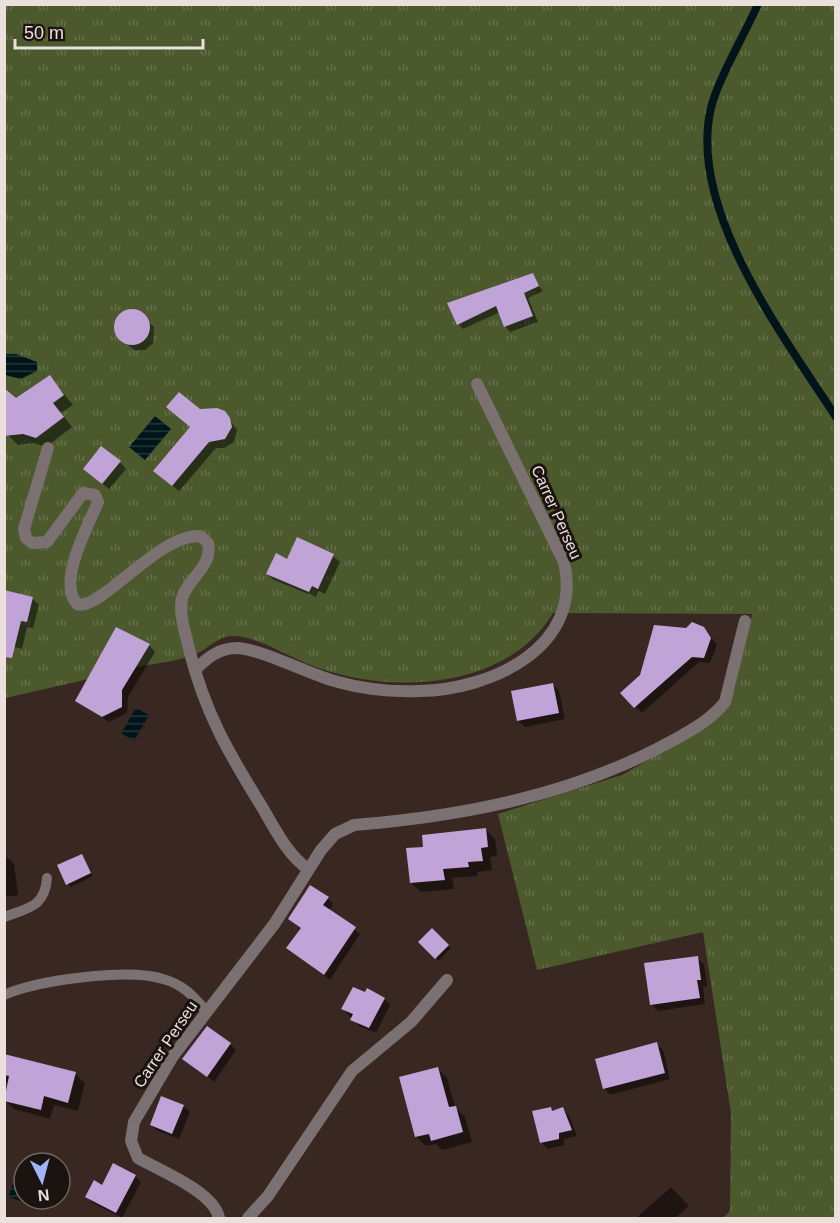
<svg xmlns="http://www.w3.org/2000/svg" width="840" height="1223" font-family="Helvetica,sans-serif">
  <defs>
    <pattern id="grass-tufts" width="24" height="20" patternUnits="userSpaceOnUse" patternTransform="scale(1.5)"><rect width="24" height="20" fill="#4b592d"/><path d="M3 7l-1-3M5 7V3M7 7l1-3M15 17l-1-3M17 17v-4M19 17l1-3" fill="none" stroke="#65714b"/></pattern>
    <pattern id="water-rules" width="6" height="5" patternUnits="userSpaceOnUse" patternTransform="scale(1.5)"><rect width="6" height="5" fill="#001519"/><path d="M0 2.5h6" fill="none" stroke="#25373a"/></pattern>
  </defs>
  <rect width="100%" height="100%" fill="#392822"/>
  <path fill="url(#grass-tufts)" d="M 4,5 L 835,5 L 835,1218 L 723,1218 L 730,1211 L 731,1113 L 703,932 L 537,970 L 498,814 L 622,775 L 707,726 L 734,691 L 752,614 L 553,613 C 506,691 389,695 313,666 C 291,658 255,635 232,636 C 218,636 208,649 196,654 C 178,661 157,663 138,667 C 93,678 49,688 5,698 Z"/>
  <g fill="url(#water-rules)">
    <path d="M 5,354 L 16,354 L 37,362 L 37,371 L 21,379 L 5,375 Z"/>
    <path d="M 155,416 L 171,429 L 145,460 L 129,447 Z"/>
    <path d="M 136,708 L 149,715 L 134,741 L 121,733 Z"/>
    <path d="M 21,1162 L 24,1163 L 24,1202 L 8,1197 Z"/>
  </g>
  <g fill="#0007">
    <path d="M 536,283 L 543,291 L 528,298 L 538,322 L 510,332 L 505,326 L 500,312 L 463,329 L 458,324 Z"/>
    <path d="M 134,311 L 154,327 L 153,343 L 145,350 L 134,350 L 118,336 L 115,325 L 120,316 Z"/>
    <path d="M 50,377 L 73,405 L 61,413 L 72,427 L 46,447 L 34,443 L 18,445 L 8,435 L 16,399 Z"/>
    <path d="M 200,411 L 224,412 L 237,430 L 234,442 L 224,448 L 216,448 L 179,491 L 161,477 Z"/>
    <path d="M 120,462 L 126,469 L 109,489 L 85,469 Z"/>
    <path d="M 298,539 L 333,556 L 340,562 L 325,594 L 319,591 L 316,597 L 274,580 L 267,574 L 288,561 Z"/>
    <path d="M 32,598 L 39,605 L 33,628 L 27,627 L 22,649 L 4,644 Z"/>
    <path d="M 704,628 L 717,645 L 710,663 L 699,662 L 642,713 L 622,693 L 686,630 Z"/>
    <path d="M 149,645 L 155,652 L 128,697 L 127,713 L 109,722 L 77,701 Z"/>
    <path d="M 553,685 L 559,691 L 565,719 L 525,727 L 518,721 Z"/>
    <path d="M 485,829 L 495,839 L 497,856 L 490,857 L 492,870 L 477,872 L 478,876 L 452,878 L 454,889 L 421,892 L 411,883 L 425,848 Z"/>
    <path d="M 81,855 L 93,876 L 71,887 L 68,884 Z"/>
    <path d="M 7,857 L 14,864 L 18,895 L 4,897 L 4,858 Z"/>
    <path d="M 328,898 L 333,904 L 329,911 L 360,934 L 330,980 L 294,953 L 302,929 L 290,918 Z"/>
    <path d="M 432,930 L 451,948 L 439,961 L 420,942 Z"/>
    <path d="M 697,958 L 704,964 L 707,986 L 703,986 L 705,1004 L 658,1011 L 652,1005 Z"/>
    <path d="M 384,999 L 390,1005 L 376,1033 L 359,1026 L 343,1009 Z"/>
    <path d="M 230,1044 L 236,1050 L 214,1082 L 184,1059 Z"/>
    <path d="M 656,1044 L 663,1050 L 670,1079 L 610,1095 L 604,1088 Z"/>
    <path d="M 4,1056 L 75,1074 L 85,1083 L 78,1111 L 54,1105 L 50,1119 L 14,1109 L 4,1100 L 9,1083 L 4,1082 Z"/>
    <path d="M 437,1068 L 447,1078 L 455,1107 L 465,1117 L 472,1142 L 442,1150 L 436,1144 L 426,1146 L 416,1137 Z"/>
    <path d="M 183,1106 L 190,1112 L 179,1139 L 158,1131 L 151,1125 Z"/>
    <path d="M 550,1108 L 554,1112 L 563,1109 L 569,1116 L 577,1136 L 564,1139 L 564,1145 L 548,1149 L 542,1143 L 534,1112 Z"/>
    <path d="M 135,1176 L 141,1182 L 122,1218 L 93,1203 L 87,1197 L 103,1187 Z"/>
    <path d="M 671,1187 L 689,1206 L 675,1218 L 636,1218 Z"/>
  </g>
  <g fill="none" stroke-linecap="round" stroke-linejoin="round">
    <path stroke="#001519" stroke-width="8" d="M 758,4 C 745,34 718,79 711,108 C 687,209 784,337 836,417"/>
  </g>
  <g fill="#c1a4d7">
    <path d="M 533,273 L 539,286 L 524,293 L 533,316 L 504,327 L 496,306 L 457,325 L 447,303 Z"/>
    <circle cx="132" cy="327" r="18"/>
    <path d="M 50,375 L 64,395 L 53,403 L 64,417 L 36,438 L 23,434 L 4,436 L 4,388 L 16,398 Z"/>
    <path d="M 179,392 L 200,409 L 217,408 L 225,411 L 230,418 L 232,427 L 225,439 L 209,442 L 172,486 L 153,471 L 190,427 L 166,407 Z"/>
    <path d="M 101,446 L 121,461 L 102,484 L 83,469 Z"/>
    <path d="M 297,537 L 334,554 L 318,589 L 312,586 L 309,592 L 266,574 L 276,553 L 287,559 Z"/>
    <path d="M 4,590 L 33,597 L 27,622 L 21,621 L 12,658 L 4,657 Z"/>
    <path d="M 692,622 L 704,627 L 711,638 L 704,658 L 692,657 L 634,708 L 620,693 L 640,675 L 654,625 L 686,628 Z"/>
    <path d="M 116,627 L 150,644 L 122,690 L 122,707 L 102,717 L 75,701 Z"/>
    <path d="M 553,683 L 559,713 L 517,721 L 511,691 Z"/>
    <path d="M 486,828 L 488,847 L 481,848 L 483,861 L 468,862 L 469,867 L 443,869 L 445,880 L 410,883 L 406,848 L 423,847 L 422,835 Z"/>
    <path d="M 82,854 L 91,873 L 66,885 L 57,865 Z"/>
    <path d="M 310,885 L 329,897 L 323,905 L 356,927 L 324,975 L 286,948 L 301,928 L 288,919 Z"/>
    <path d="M 432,928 L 449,945 L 435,959 L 418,942 Z"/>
    <path d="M 698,956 L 701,980 L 697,980 L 700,998 L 650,1005 L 644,963 Z"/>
    <path d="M 353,987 L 365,992 L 367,988 L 385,998 L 369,1028 L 350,1020 L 353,1014 L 341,1009 Z"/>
    <path d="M 207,1026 L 231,1043 L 207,1077 L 182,1059 Z"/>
    <path d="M 657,1042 L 665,1073 L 603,1089 L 595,1059 Z"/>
    <path d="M 4,1054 L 76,1072 L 68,1103 L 44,1096 L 41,1110 L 4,1101 L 9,1076 L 4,1075 Z"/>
    <path d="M 438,1067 L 449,1107 L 456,1106 L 463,1132 L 431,1141 L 429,1134 L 415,1137 L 399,1077 Z"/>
    <path d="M 161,1096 L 184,1105 L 172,1134 L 150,1125 Z"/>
    <path d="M 551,1107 L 552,1111 L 563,1107 L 572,1130 L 559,1133 L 559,1139 L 540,1143 L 532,1111 Z"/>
    <path d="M 113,1163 L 136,1175 L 116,1213 L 85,1197 L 94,1180 L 102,1185 Z"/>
  </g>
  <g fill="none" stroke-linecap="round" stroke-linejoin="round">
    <g stroke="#7c7172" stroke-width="10">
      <path d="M 4,917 C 28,908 45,907 47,878"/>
      <path d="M 4,995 C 38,980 128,968 163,979 C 183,984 194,997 206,1011"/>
    </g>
    <g stroke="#7c7172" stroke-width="12">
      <path d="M 48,448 L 24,529 L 26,538 L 32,543 L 47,542 L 83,493 L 95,495 L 98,502 C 88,526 57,582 77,604 C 100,612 158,534 200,536 L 208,543 C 214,568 183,580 181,604 C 180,619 186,635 189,649 C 205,713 228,752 262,807 C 275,829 287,854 308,869"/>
      <path d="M 195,670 C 208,657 219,648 238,648 C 264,650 310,675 338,682 C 363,689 393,692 419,691 C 491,690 584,647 564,562 L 477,384"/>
      <path d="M 219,1218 C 214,1192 161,1171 138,1158 L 131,1141 L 134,1122 L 173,1056 L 275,923 L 321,850 L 335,834 L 354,825 C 463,816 573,795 670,742 C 690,731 711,720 725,702 L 745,621"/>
      <path d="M 248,1218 L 268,1196 L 352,1071 L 411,1022 L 447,980"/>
    </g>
  </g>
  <g text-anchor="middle" stroke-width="6" stroke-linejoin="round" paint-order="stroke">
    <g font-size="16" fill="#ece0dc" stroke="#1b1310">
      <text transform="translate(557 512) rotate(66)" y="6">Carrer Perseu</text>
      <text transform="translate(165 1044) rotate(-56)" y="6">Carrer Perseu</text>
    </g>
  </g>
  <rect width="840" height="1223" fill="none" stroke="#ece0dc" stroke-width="12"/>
  <g transform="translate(42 1181) rotate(174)"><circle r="28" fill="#1b1310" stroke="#6f6562" stroke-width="1.5"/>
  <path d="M0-4.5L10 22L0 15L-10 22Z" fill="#a1b3fd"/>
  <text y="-9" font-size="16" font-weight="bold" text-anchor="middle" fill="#ece0dc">N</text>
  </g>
  <path d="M15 39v9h188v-9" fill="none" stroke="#ece0dc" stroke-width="3"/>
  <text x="24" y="39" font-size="18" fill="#ece0dc" stroke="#1b1310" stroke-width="4.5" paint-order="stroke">50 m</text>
</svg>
